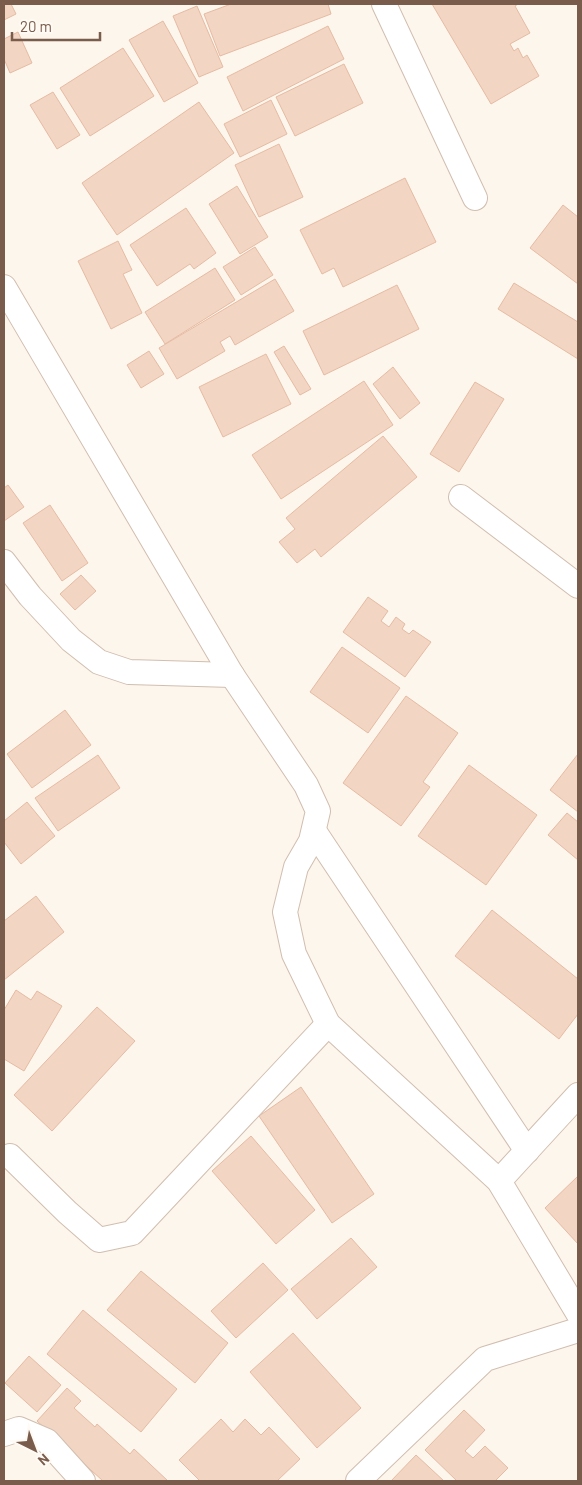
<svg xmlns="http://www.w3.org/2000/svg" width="582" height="1485" font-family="Barlow,sans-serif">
  <rect width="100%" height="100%" fill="#fdf6ec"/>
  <g fill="#f3d5c3" stroke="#e6bba3">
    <path d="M 4,4 L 11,4 L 16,14 L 4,20 Z"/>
    <path d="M 231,4 L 328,4 L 331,14 L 220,56 L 204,14 Z"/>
    <path d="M 432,4 L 518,4 L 515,6 L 530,33 L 510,44 L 514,51 L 518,48 L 523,58 L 527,55 L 539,76 L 491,104 Z"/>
    <path d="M 197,6 L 223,67 L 199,77 L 173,16 Z"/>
    <path d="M 163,21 L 198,83 L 164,102 L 129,40 Z"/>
    <path d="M 328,26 L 344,59 L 243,111 L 227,77 Z"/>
    <path d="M 18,32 L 32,63 L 10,73 L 4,59 L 4,39 Z"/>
    <path d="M 123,48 L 154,96 L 90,136 L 60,88 Z"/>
    <path d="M 344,64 L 363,103 L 295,136 L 276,97 Z"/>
    <path d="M 53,92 L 80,135 L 57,149 L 30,105 Z"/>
    <path d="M 271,100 L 287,134 L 240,157 L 224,124 Z"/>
    <path d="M 199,102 L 234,153 L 117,235 L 82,183 Z"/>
    <path d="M 279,144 L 303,197 L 259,217 L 235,165 Z"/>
    <path d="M 405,178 L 436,242 L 343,287 L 334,268 L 322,274 L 300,230 Z"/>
    <path d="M 237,186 L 268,237 L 240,254 L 209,204 Z"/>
    <path d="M 563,205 L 578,217 L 578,284 L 530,248 Z"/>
    <path d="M 186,208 L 216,253 L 194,269 L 190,264 L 157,286 L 130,245 Z"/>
    <path d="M 118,241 L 132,270 L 123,274 L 142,313 L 111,329 L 78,261 Z"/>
    <path d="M 255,247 L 273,275 L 241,295 L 223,267 Z"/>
    <path d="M 215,268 L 235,300 L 165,344 L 145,312 Z"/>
    <path d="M 275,279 L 294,311 L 235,345 L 230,336 L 220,342 L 225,351 L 177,379 L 159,348 Z"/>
    <path d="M 514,283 L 578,322 L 578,359 L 498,309 Z"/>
    <path d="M 397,285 L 419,329 L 324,375 L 303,331 Z"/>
    <path d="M 284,346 L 311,389 L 300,395 L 274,352 Z"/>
    <path d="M 149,351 L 164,374 L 141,388 L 127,365 Z"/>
    <path d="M 266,354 L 291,404 L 223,437 L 199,387 Z"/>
    <path d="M 393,367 L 420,403 L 400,419 L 373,384 Z"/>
    <path d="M 364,381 L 393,425 L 281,499 L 252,455 Z"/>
    <path d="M 475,382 L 504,399 L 459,472 L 430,454 Z"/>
    <path d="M 383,436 L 417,477 L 321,557 L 315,549 L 297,563 L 279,542 L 295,529 L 286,518 Z"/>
    <path d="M 8,485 L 24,507 L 4,521 L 4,488 Z"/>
    <path d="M 50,505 L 88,563 L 62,581 L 23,523 Z"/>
    <path d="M 81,575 L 96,591 L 75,610 L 60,594 Z"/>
    <path d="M 368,597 L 388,611 L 381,621 L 389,627 L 396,617 L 405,624 L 402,629 L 409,634 L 413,630 L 431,642 L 405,677 L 343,632 Z"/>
    <path d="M 342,647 L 400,688 L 368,733 L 310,692 Z"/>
    <path d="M 406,696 L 458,733 L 423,782 L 430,787 L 401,826 L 343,783 Z"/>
    <path d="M 65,710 L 91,745 L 32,788 L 7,754 Z"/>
    <path d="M 578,754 L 578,812 L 550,790 Z"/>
    <path d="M 98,755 L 120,788 L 58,831 L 35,798 Z"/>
    <path d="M 469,765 L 537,815 L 486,885 L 418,836 Z"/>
    <path d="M 27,802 L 55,836 L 21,864 L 4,842 L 4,821 Z"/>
    <path d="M 567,813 L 578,822 L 578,860 L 548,835 Z"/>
    <path d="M 36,896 L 64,932 L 4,980 L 4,921 Z"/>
    <path d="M 492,910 L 578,979 L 578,1014 L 559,1039 L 455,956 Z"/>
    <path d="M 16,990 L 31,1000 L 37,991 L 62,1006 L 24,1071 L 4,1059 L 4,1010 Z"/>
    <path d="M 97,1007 L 135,1041 L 52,1131 L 14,1095 Z"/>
    <path d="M 301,1087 L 374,1194 L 332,1223 L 259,1116 Z"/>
    <path d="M 251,1136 L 315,1210 L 276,1244 L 212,1171 Z"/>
    <path d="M 578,1176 L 578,1244 L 545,1208 Z"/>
    <path d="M 351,1238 L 377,1267 L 317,1319 L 291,1289 Z"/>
    <path d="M 263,1263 L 288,1290 L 236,1338 L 211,1311 Z"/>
    <path d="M 141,1271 L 228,1343 L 195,1383 L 107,1310 Z"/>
    <path d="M 83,1310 L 177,1389 L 141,1432 L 47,1354 Z"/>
    <path d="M 293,1333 L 361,1408 L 317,1448 L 250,1372 Z"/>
    <path d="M 29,1356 L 61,1385 L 37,1412 L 5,1383 Z"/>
    <path d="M 67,1388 L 81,1401 L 74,1408 L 95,1427 L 97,1424 L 130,1454 L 134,1449 L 168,1481 L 103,1481 L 37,1421 Z"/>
    <path d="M 464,1410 L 485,1430 L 465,1451 L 473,1458 L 485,1446 L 508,1468 L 495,1481 L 457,1481 L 425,1450 Z"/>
    <path d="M 221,1419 L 233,1432 L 245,1419 L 261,1435 L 269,1427 L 300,1459 L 277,1481 L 200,1481 L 179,1460 Z"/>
    <path d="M 416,1455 L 444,1481 L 391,1481 Z"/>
  </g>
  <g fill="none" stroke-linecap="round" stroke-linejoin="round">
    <defs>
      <g id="minor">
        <path d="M 384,4 L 475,198"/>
        <path d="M 4,287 L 232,675 L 306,785 L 318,811 L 311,841 L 296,867 L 285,912 L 294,954 L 328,1024 L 499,1181 L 578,1313"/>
        <path d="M 461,497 L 578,586"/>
        <path d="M 4,562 L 30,596 L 71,640 L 99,662 L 129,672 L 232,675"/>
        <path d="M 314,831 L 527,1151"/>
        <path d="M 10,1156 L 67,1212 L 99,1240 L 132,1233 L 328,1024"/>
        <path d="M 499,1181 L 578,1095"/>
        <path d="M 4,1434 L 19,1429 L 47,1441 L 83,1481"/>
        <path d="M 358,1481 L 485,1359 L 578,1330"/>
      </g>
    </defs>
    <use href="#minor" stroke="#d1beb0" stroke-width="26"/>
    <use href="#minor" stroke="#fff" stroke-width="24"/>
  </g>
  <rect width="582" height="1485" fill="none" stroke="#7a5c4d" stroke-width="10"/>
  <g transform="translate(35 1450) rotate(138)" stroke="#fffaf3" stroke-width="4" paint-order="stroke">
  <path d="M0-4L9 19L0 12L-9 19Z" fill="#7a5c4d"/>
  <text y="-8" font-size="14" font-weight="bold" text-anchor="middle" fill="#7a5c4d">N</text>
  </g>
  <path d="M12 32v8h88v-8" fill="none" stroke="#7a5c4d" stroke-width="2.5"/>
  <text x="20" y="32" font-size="15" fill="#7a5c4d" stroke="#fffaf3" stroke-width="4" paint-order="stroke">20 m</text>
</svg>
